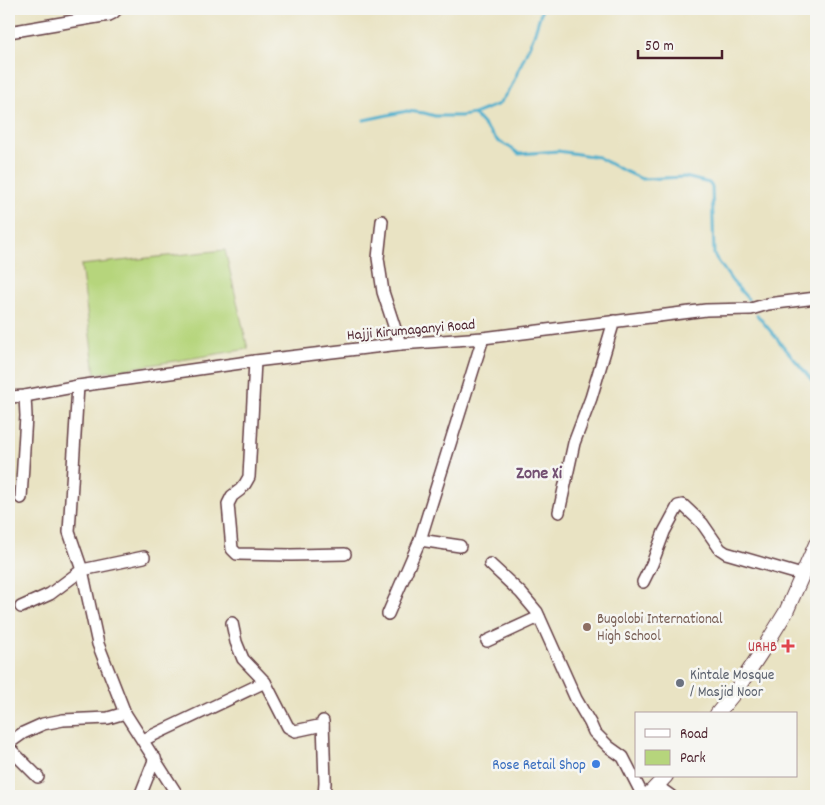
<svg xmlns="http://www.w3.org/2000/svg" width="825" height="805" font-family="Dekko,sans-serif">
  <rect width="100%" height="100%" fill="#f6f6f2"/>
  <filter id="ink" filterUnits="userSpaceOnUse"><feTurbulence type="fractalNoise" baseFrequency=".02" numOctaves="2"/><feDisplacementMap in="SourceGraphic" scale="10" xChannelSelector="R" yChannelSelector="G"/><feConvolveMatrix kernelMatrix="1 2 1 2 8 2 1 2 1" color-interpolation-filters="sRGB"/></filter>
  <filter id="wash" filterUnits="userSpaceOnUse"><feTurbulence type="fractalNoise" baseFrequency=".0096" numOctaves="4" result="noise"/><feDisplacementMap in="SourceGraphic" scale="20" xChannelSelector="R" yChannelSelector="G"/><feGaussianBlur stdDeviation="1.12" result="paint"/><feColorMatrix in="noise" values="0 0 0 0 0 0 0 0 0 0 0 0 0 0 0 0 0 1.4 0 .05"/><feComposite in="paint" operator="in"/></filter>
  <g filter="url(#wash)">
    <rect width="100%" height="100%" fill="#e9e3c3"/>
    <path fill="#b6d57c" stroke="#807a54" d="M 225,250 L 248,349 L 95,374 L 81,265 Z"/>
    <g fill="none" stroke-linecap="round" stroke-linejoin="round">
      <g stroke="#4eafcd" stroke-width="3">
        <path d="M 474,114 L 498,141 L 511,148 L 519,154 L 558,151 L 598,157 L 616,167 L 642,179 L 685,177 L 709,183 L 712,187 L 714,255 L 732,281 L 748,299"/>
        <path d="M 364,120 L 407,111 L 424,113 L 435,116 L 461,116 L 474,114 L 499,104 L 511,87 L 534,35 L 542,9"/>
        <path d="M 757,315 L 816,385"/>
      </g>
    </g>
  </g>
  <g filter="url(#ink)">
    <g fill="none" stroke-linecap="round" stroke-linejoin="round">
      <defs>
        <g id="minor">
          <path d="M 9,32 L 109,15 L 113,13 L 117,9"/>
          <path d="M 382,221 L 378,258 L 383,292 L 400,344"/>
          <path d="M 255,361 L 249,477 L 245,484 L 240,490 L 232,496 L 228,504 L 232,549 L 237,554 L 291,555 L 345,554"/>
          <path d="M 78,386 L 69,532 L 82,570 L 98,644 L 125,713 L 178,796"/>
          <path d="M 9,397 L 25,396 L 78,386 L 255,361 L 400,344 L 483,338 L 706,310 L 751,309 L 768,304 L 816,298"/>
          <path d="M 21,498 L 26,416 L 25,396"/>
          <path d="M 559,512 L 574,443 L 591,398 L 614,321"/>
          <path d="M 420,540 L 460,546"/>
          <path d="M 490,564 L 521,593 L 537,612 L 576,699 L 590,723 L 594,732 L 609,747 L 623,757 L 643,796"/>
          <path d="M 643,582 L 652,564 L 664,532 L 678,506 L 683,505 L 702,523 L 720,549 L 726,553 L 802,575"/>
          <path d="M 21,607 L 50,594 L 82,570 L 144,557"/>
          <path d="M 388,614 L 420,540 L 483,338"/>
          <path d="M 232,623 L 236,642 L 243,659 L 265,682"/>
          <path d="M 487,641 L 539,617"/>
          <path d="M 323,721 L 325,783 L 324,796"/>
          <path d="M 143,740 L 265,682 L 288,727 L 295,731 L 323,725"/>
          <path d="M 9,743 L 23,733 L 43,724 L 63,720 L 108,718 L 125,713"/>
          <path d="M 9,748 L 38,777"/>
          <path d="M 657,786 L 671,796"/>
          <path d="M 140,796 L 155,758"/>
        </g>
        <g id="major">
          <path d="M 717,714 L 735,692 L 762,651 L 786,612 L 816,544"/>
          <path d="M 647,796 L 666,776"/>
        </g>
      </defs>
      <use href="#minor" stroke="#623c42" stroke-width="14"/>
      <use href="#major" stroke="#623c42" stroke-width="16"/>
      <use href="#minor" stroke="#fff" stroke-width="11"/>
      <use href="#major" stroke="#fff" stroke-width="14"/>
    </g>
  </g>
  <circle fill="#8d6e63" stroke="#f6f6f2" stroke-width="2" cx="587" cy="627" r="5"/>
  <path fill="#e0444e" stroke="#f6f6f2" stroke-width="2" d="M785.5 638.5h5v5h5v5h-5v5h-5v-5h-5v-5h5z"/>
  <circle fill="#6b7280" stroke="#f6f6f2" stroke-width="2" cx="680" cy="683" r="5"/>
  <circle fill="#3f7fe0" stroke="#f6f6f2" stroke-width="2" cx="596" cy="764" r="5"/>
  <g text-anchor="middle" stroke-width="5" stroke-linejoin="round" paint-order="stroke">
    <g font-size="15" fill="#4a1f2b" stroke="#f6f6f2">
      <text transform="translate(411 329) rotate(-5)" y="5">Hajji Kirumaganyi Road</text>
    </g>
    <g font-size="15" fill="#785e54" stroke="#f6f6f2" text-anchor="start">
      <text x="597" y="623">Bugolobi International<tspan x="597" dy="17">High School</tspan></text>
    </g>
    <g font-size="15" fill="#be3a42" stroke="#f6f6f2" text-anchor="end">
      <text x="777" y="651">URHB</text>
    </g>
    <g font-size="15" fill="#5b616d" stroke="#f6f6f2" text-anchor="start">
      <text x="690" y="679">Kintale Mosque<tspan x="690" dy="17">/ Masjid Noor</tspan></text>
    </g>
    <g font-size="15" fill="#366cbe" stroke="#f6f6f2" text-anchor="end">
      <text x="586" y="769">Rose Retail Shop</text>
    </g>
    <g font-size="18" font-weight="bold" fill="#745173" stroke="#f6f6f2">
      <text x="539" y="478">Zone Xi</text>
    </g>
  </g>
  <rect width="825" height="805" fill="none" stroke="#f6f6f2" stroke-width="30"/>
  <rect x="635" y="712" width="162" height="65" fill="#f6f6f2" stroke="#b1a0a2"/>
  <rect x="645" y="729" width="25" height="8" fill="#ffffff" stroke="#b1a0a2"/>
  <text x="680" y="738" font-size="15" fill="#4a1f2b">Road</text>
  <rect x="645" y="750" width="25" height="15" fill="#b6d57c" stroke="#b1a0a2"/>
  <text x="680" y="762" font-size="15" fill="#4a1f2b">Park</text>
  <path d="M638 50v8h84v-8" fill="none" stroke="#4a1f2b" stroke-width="2.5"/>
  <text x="645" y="50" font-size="15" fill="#4a1f2b" stroke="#f6f6f2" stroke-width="4" paint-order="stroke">50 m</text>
</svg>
